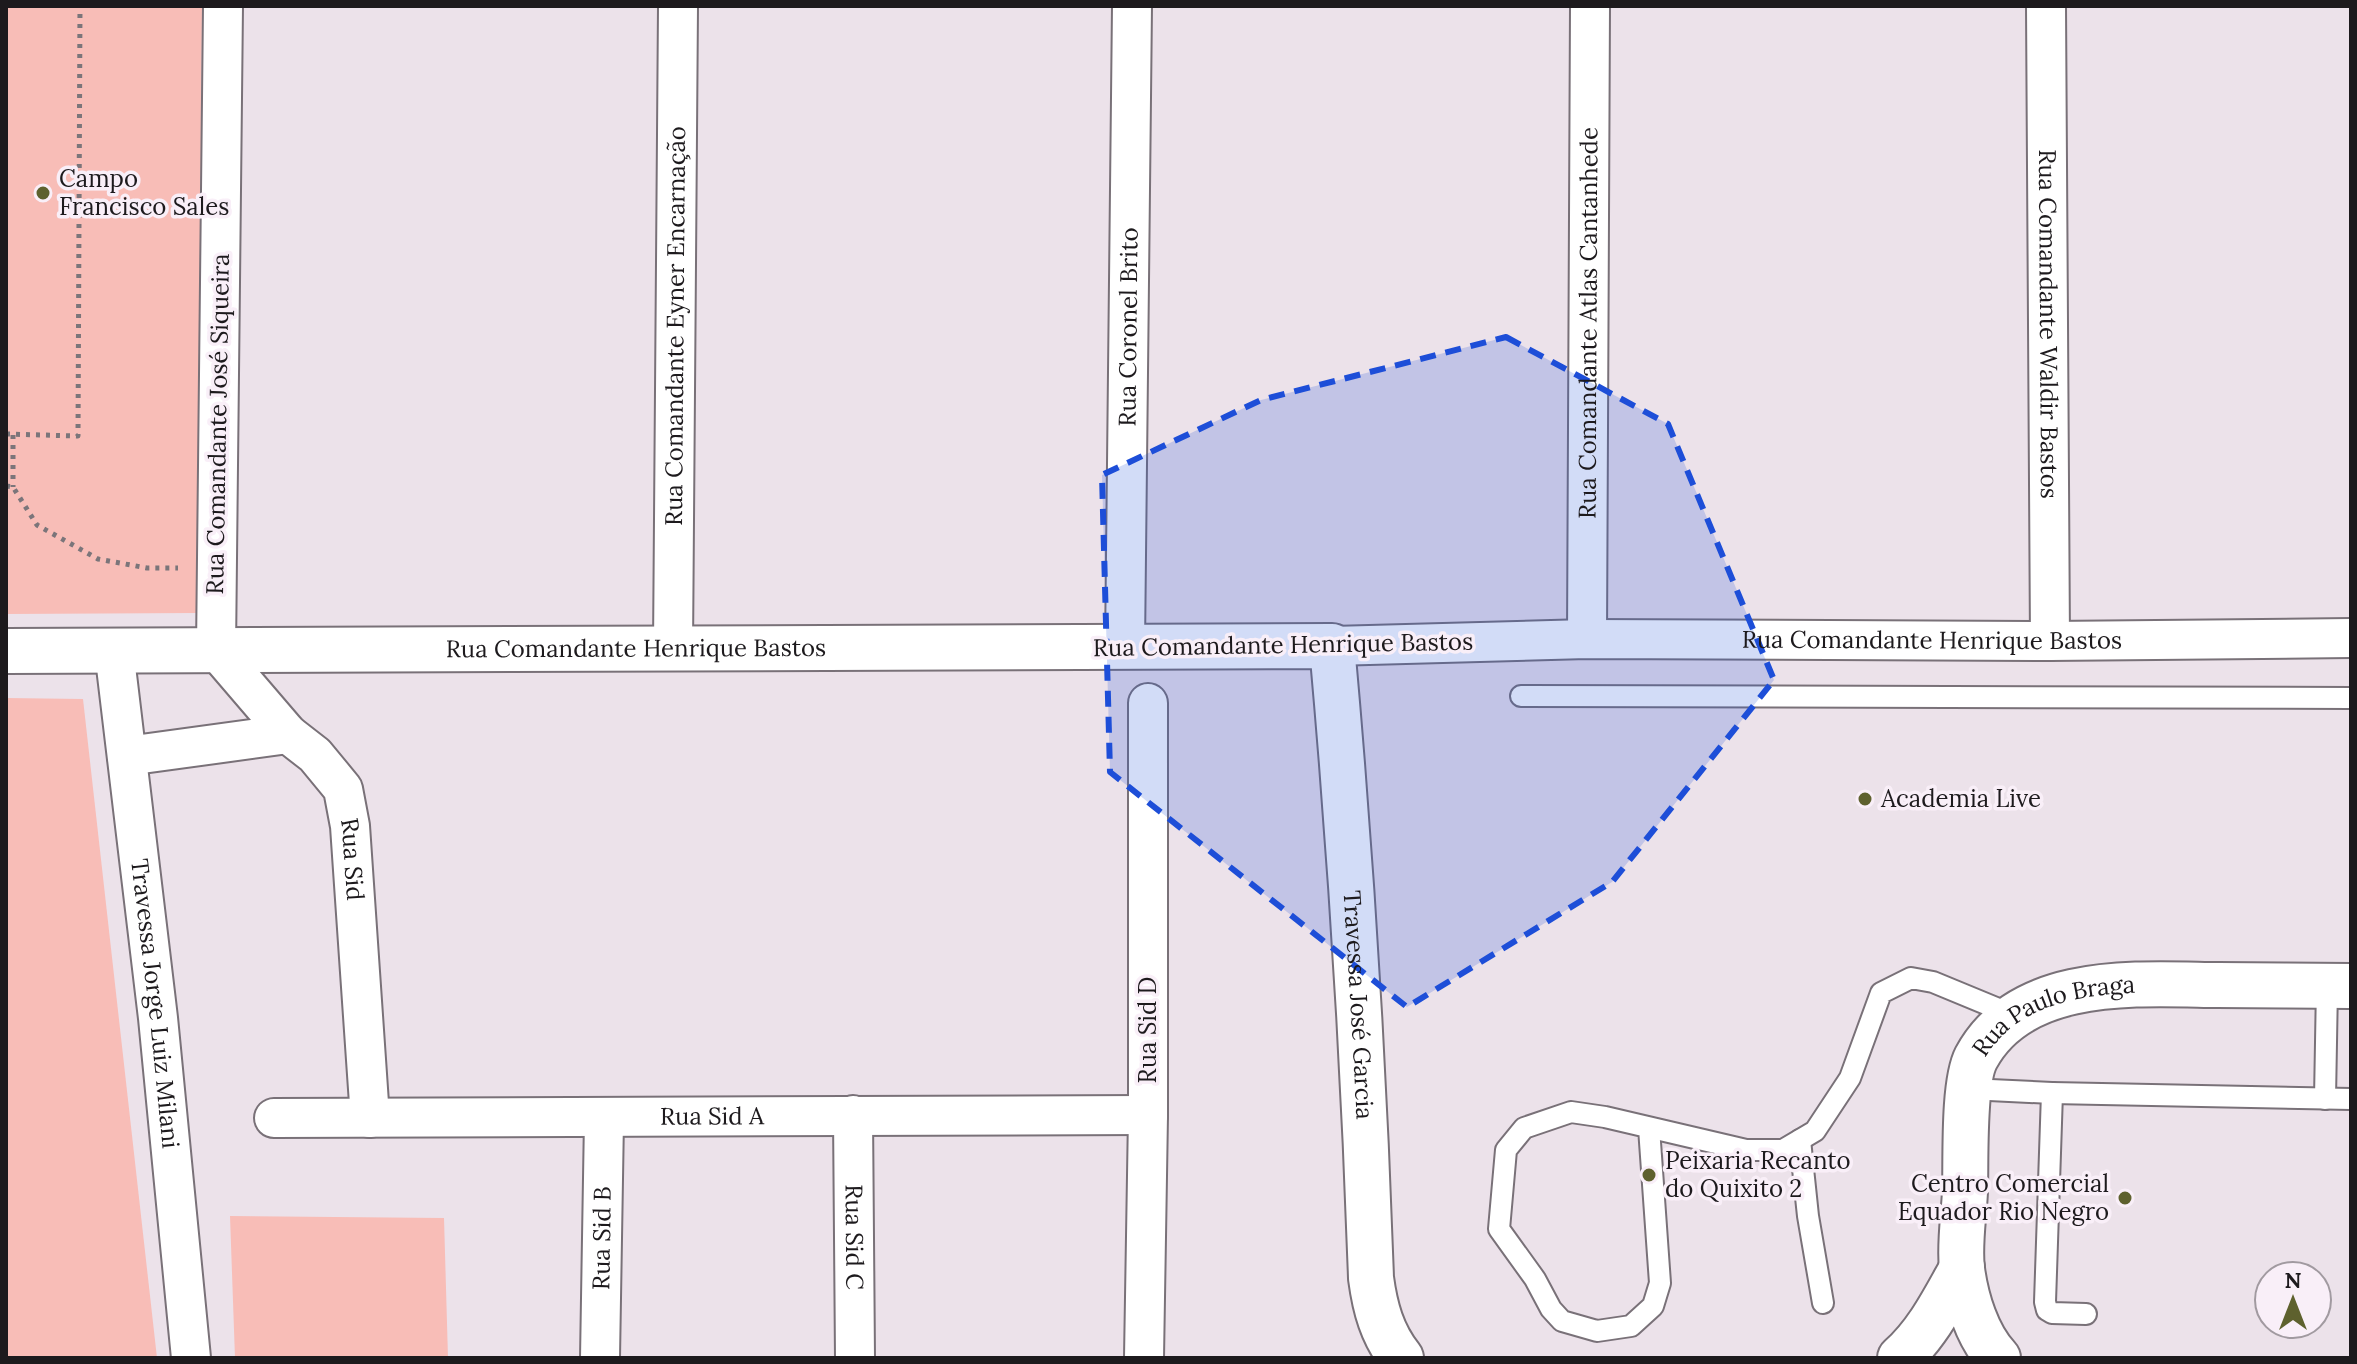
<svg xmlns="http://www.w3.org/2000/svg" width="2357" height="1364" font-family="Lora,serif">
  <rect width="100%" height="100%" fill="#ece2ea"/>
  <g fill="#f8bdb7">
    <path d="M 6,6 L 202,6 L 198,613 L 6,614 Z"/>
    <path d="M 6,698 L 83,699 L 157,1358 L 6,1358 Z"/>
    <path d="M 230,1216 L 444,1218 L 448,1358 L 235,1358 Z"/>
  </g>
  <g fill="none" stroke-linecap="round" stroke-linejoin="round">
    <defs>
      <g id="service">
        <path d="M 1521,696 L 2351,698"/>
        <path d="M 1969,1089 L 2052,1093"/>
        <path d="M 2325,1099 L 2327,986"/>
        <path d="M 1649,1128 L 1660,1283 L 1653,1306 L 1631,1326 L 1597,1331 L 1562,1321 L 1551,1309 L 1535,1279 L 1499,1229 L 1506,1150 L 1524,1128 L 1571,1112 L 1605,1117 L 1746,1150 L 1783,1150 L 1815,1131 L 1850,1078 L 1881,993 L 1911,978 L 1933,982 L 2013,1015"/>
        <path d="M 1800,1140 L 1808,1216 L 1823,1303"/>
        <path d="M 2086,1314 L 2052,1313 L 2047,1310 L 2045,1302 L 2052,1093 L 2351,1099"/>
      </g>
      <g id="minor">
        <path id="s1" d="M 223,6 L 216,650 L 288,734 L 315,755 L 343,789 L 350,826 L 370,1118"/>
        <path id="s2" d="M 2046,6 L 2050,641"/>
        <path id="s3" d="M 1587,639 L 1590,6"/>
        <path id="s4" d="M 1332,646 L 1587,639 L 2050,641 L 2351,638"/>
        <path id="s5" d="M 1125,647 L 1132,6"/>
        <path id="s6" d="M 673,648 L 678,6"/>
        <path id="s7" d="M 114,650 L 158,1018 L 191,1358"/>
        <path d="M 127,756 L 288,734"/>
        <path id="s8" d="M 853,1115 L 855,1358"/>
        <path id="s9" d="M 274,1118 L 1148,1115"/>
        <path id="s10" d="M 600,1358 L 604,1119"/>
        <path d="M 1144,1358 L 1148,1115 L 1148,703"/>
      </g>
      <g id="tertiary">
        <path id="s11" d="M 6,651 L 1332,646 C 1351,857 1364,1067 1371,1278 C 1375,1308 1382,1334 1401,1358"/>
        <path d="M 1900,1358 C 1928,1333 1944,1300 1962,1268"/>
        <path id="s12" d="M 1998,1358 C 1977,1336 1966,1299 1962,1269 C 1959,1244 1964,1216 1965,1191 C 1966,1160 1963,1083 1976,1058 C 2021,974 2138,984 2218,985 C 2262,985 2307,986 2351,986"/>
      </g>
    </defs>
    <use href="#service" stroke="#797178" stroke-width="24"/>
    <use href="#minor" stroke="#797178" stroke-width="42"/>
    <use href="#tertiary" stroke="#797178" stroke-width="48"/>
    <g stroke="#7b757a" stroke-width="5" stroke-dasharray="4 6" stroke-linecap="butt">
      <path d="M 6,434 L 78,436 L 80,6"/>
      <path d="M 13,435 L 13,487"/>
      <path d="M 6,486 L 13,487 L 37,525 L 98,559 L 147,568 L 178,568"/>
    </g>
    <use href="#service" stroke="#fff" stroke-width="20"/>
    <use href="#minor" stroke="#fff" stroke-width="38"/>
    <use href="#tertiary" stroke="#fff" stroke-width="44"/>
  </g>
  <path fill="#1d4ed8" fill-opacity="0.2" stroke="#1d4ed8" stroke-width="6" stroke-dasharray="16 10" stroke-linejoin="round" d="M 1506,337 L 1668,424 L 1774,680 L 1612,882 L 1407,1007 L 1110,772 L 1102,475 L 1261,400 Z"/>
  <g fill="#5e612e" stroke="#f9eff8" stroke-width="3">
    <circle cx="43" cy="193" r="8"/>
    <circle cx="1865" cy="799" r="8"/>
    <circle cx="1649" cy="1175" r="8"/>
    <circle cx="2125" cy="1198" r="8"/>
  </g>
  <g text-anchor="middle" stroke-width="7" stroke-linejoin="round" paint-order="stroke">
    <g font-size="24" fill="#1d1a1d" stroke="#f9eff8" text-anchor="start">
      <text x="59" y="187">Campo<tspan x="59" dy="28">Francisco Sales</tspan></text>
      <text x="1881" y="807">Academia Live</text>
      <text x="1665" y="1169">Peixaria Recanto<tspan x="1665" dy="28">do Quixito 2</tspan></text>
      <text x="2109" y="1192" text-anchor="end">Centro Comercial<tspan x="2109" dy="28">Equador Rio Negro</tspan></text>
    </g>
    <g font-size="24" fill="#1d1a1d" stroke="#f9eff8">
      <text dy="8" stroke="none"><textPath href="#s3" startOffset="316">Rua Comandante Atlas Cantanhede</textPath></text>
      <text dy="8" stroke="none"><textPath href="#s2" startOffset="318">Rua Comandante Waldir Bastos</textPath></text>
      <text dy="8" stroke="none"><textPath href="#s5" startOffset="320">Rua Coronel Brito</textPath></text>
      <text dy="8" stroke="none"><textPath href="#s6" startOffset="322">Rua Comandante Eyner Encarnação</textPath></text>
      <text transform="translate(218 424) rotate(-89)" y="8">Rua Comandante José Siqueira</text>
      <text dy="8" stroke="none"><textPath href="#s4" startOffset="600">Rua Comandante Henrique Bastos</textPath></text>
      <text transform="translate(1283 645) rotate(-1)" y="8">Rua Comandante Henrique Bastos</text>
      <text dy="8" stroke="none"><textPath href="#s11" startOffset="630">Rua Comandante Henrique Bastos</textPath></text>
      <text dy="8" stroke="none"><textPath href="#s1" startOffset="904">Rua Sid</textPath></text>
      <text dy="8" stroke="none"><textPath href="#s7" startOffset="356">Travessa Jorge Luiz Milani</textPath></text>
      <text dy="8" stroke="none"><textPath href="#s11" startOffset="1686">Travessa José Garcia</textPath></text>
      <text dy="8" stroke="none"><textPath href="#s12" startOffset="404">Rua Paulo Braga</textPath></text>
      <text transform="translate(1148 1030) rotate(-90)" y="8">Rua Sid D</text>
      <text dy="8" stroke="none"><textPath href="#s9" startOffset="438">Rua Sid A</textPath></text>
      <text dy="8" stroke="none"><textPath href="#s8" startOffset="122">Rua Sid C</textPath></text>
      <text dy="8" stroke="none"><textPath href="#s10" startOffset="120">Rua Sid B</textPath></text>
    </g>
  </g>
  <rect width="2357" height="1364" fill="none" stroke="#1d1a1d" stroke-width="16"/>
  <g transform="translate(2293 1300)"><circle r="38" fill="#f9eff8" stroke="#a19aa0" stroke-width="2"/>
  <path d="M0-6L14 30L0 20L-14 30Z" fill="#5e612e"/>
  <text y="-12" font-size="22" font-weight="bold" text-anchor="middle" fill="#1d1a1d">N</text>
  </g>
</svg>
